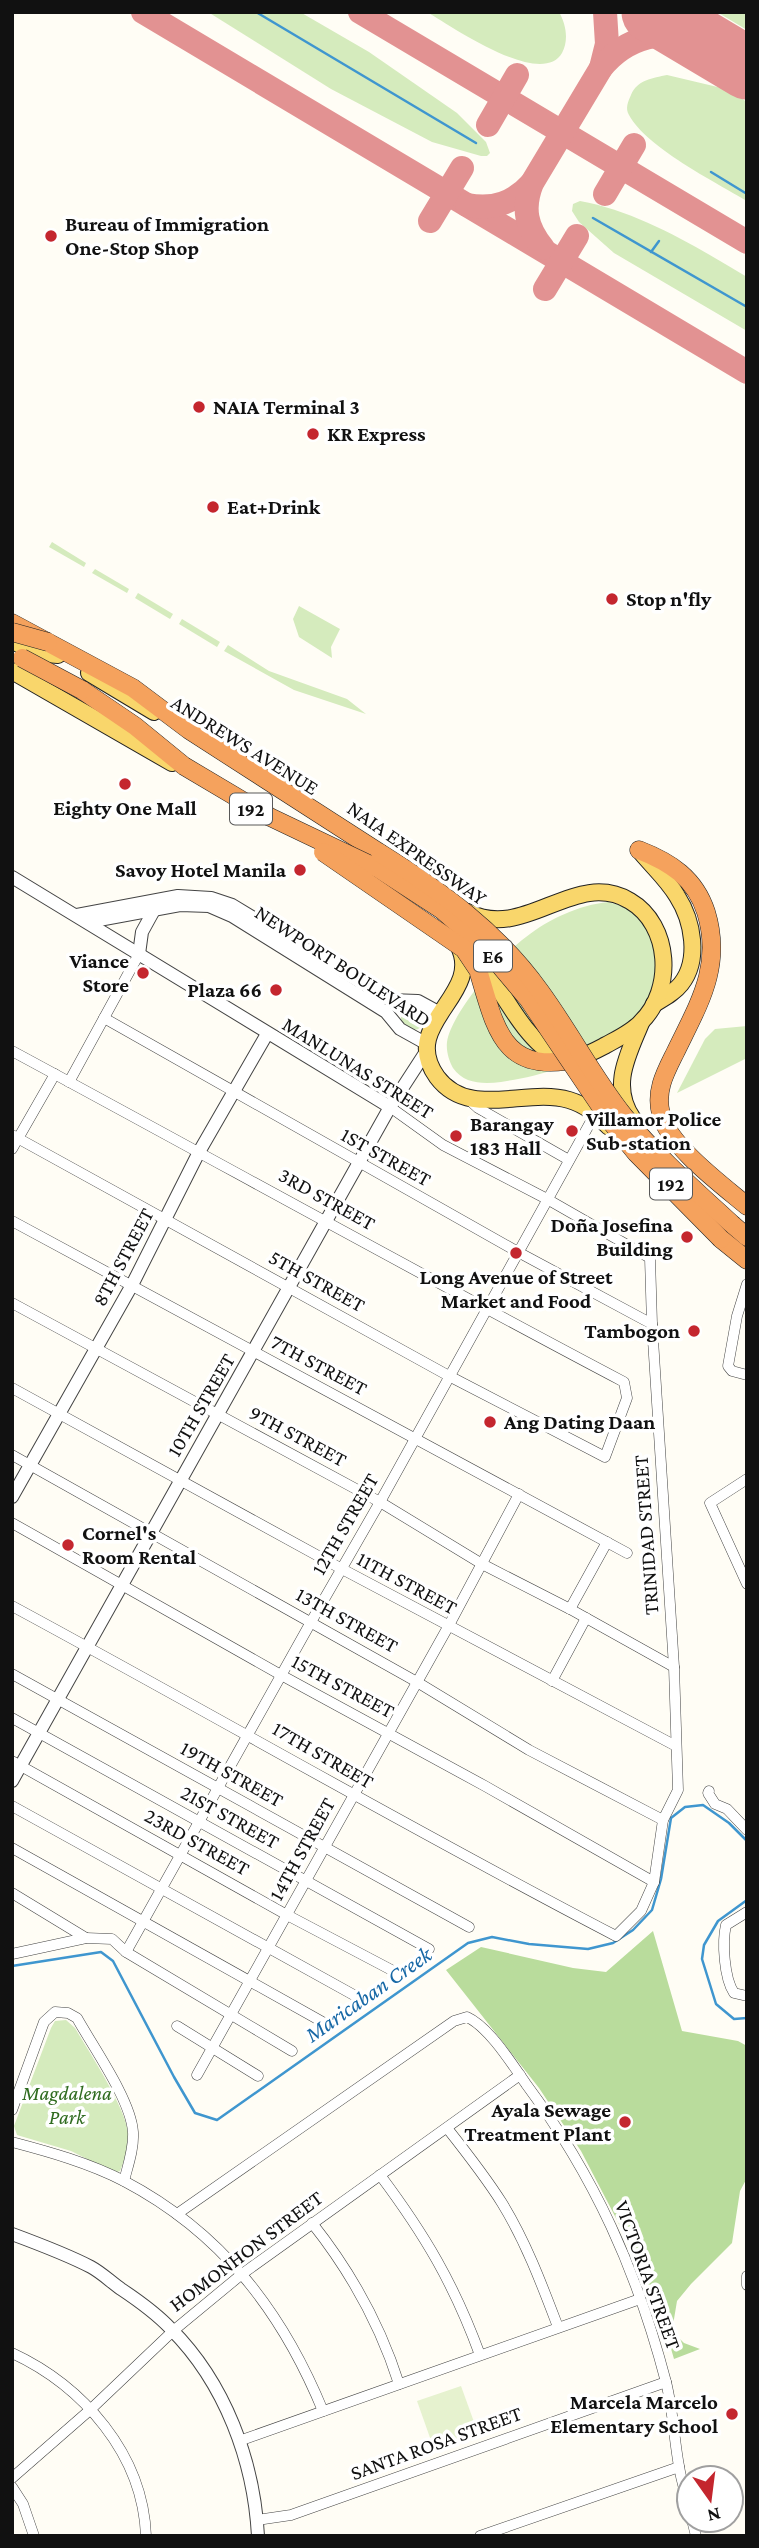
<svg xmlns="http://www.w3.org/2000/svg" width="759" height="2548" font-family="'Crimson Pro',serif">
  <rect width="100%" height="100%" fill="#fffdf5"/>
  <g fill="#d5ebbd">
    <path d="M 208,12 L 300,12 L 369,52 L 457,113 L 486,142 L 490,153 L 487,156 L 481,156 L 432,142 L 331,89 Z"/>
    <path d="M 427,12 L 559,12 C 566,24 569,40 562,53 C 541,89 451,26 427,12 Z"/>
    <path d="M 717,12 L 747,12 L 747,30 Z"/>
    <path d="M 667,75 L 726,89 L 747,102 L 747,201 C 715,182 646,147 629,115 C 625,108 628,102 631,95 C 637,80 653,78 667,75 Z"/>
    <path d="M 580,201 C 640,212 695,246 747,277 L 747,331 L 614,253 L 579,222 L 572,211 L 573,204 Z"/>
    <path d="M 52,542 L 86,563 L 84,567 L 49,547 Z"/>
    <path d="M 95,569 L 129,589 L 127,593 L 92,573 Z"/>
    <path d="M 138,593 L 173,614 L 170,619 L 135,598 Z"/>
    <path d="M 299,606 L 340,629 L 331,647 L 332,658 L 299,637 L 293,619 Z"/>
    <path d="M 182,619 L 220,642 L 217,647 L 179,624 Z"/>
    <path d="M 228,645 L 269,671 L 347,699 L 366,714 L 294,690 L 224,651 Z"/>
    <path d="M 608,902 C 630,907 647,919 654,941 C 659,957 660,976 653,993 C 641,1020 586,1057 558,1068 C 540,1075 520,1079 501,1082 C 483,1084 464,1084 453,1068 C 449,1061 446,1051 447,1042 C 451,1013 502,954 526,937 C 549,919 579,905 608,902 Z"/>
    <circle cx="413" cy="1018" r="12"/>
    <path d="M 747,1026 L 747,1058 L 677,1093 L 705,1039 L 715,1029 Z"/>
    <path d="M 66,2020 L 75,2028 C 89,2052 126,2108 128,2133 C 130,2146 125,2159 120,2171 L 115,2173 L 71,2151 L 17,2135 L 14,2126 L 51,2028 L 55,2021 Z"/>
  </g>
  <path fill="#b9dc9c" d="M 653,1931 L 682,2031 L 738,2041 L 747,2046 L 747,2178 L 740,2191 L 732,2243 L 691,2284 L 677,2301 L 672,2331 L 684,2343 L 700,2349 L 674,2359 L 659,2307 L 644,2281 L 618,2222 L 581,2151 L 539,2088 L 446,1970 L 481,1947 L 573,1968 L 606,1972 Z"/>
  <path fill="#e6f2cf" d="M 461,2386 L 478,2433 L 434,2449 L 417,2401 Z"/>
  <g fill="none" stroke-linecap="round" stroke-linejoin="round">
    <g stroke="#3f96cf" stroke-width="2.5">
      <path d="M 256,12 L 476,143"/>
      <path d="M 711,172 L 747,194"/>
      <path d="M 593,218 L 747,307"/>
      <path d="M 651,252 L 659,241"/>
      <path d="M 747,1900 L 718,1921 L 704,1945 L 702,1959 L 716,2004 L 734,2019 L 747,2018"/>
      <path d="M 12,1966 L 101,1952 L 113,1961 L 174,2077 L 195,2113 L 217,2120 L 468,1943 L 492,1937 L 529,1944 L 588,1949 L 613,1943 L 633,1930 L 652,1910 L 661,1879 L 671,1818 L 685,1807 L 703,1805 L 729,1823 L 747,1841"/>
    </g>
    <g stroke="#e29292" stroke-width="24">
      <path d="M 143,12 L 747,372"/>
      <path d="M 360,12 L 747,242"/>
      <path d="M 601,68 L 607,44 L 605,12"/>
      <path d="M 488,125 L 517,75"/>
      <path d="M 605,194 L 634,145"/>
      <path d="M 467,205 C 494,210 514,203 532,183"/>
      <path d="M 430,221 L 462,168"/>
      <path d="M 543,248 C 526,227 522,208 532,183 L 601,68 C 626,37 664,27 702,41"/>
      <path d="M 545,289 L 577,236"/>
    </g>
    <path stroke="#e29292" stroke-width="63" d="M 653,12 L 747,68"/>
    <defs>
      <g id="minor">
        <path d="M 104,1018 L 518,1252 L 652,1324"/>
        <path d="M 12,1051 C 216,1161 419,1274 624,1382 L 627,1398 L 605,1457 L 449,1376 L 12,1135"/>
        <path d="M 69,1082 L 139,954"/>
        <path d="M 467,1098 L 478,1108 L 569,1160"/>
        <path d="M 12,1149 L 55,1074"/>
        <path d="M 12,1221 L 627,1553"/>
        <path d="M 747,1284 L 737,1316 L 728,1366 L 732,1371 L 747,1375"/>
        <path d="M 12,1303 L 380,1502 L 482,1564 L 570,1609 L 674,1667"/>
        <path d="M 12,1388 L 342,1569 L 676,1746"/>
        <path d="M 12,1455 L 417,1682 L 529,1750 L 663,1820"/>
        <path d="M 747,1479 L 710,1503 L 747,1584"/>
        <path d="M 12,1523 L 281,1675 L 485,1786 L 654,1882"/>
        <path d="M 12,1606 C 214,1715 412,1830 616,1936 L 641,1911 L 654,1882 L 663,1820 L 678,1790 L 674,1667 L 652,1324 L 650,1258 L 547,1199 L 443,1145 L 390,1107"/>
        <path d="M 570,1609 L 607,1542"/>
        <path d="M 12,1674 L 469,1927"/>
        <path d="M 552,1681 L 586,1618"/>
        <path d="M 12,1718 L 429,1949"/>
        <path d="M 12,1761 L 287,1915 L 401,1975"/>
        <path d="M 709,1791 L 708,1793 L 715,1804 L 727,1809 L 747,1830"/>
        <path d="M 12,1806 L 361,1999"/>
        <path d="M 12,1848 L 328,2025"/>
        <path d="M 12,1893 L 86,1938"/>
        <path d="M 747,1912 L 726,1925 C 722,1942 724,1978 734,1993 L 747,1996"/>
        <path d="M 126,1952 L 311,1622 L 380,1502 L 595,1114"/>
        <path d="M 12,1954 L 86,1938 L 112,1939 L 126,1952 L 292,2051"/>
        <path d="M 177,2026 L 258,2076"/>
        <path d="M 197,2075 L 448,1627 L 519,1494"/>
        <path d="M 12,2110 L 44,2022 L 55,2012 L 68,2013 L 77,2018 C 93,2047 131,2100 133,2132 C 134,2149 128,2165 124,2181"/>
        <path d="M 447,2128 C 466,2152 485,2176 502,2203 C 526,2242 542,2285 558,2327"/>
        <path d="M 12,2142 C 50,2152 89,2163 124,2181 C 221,2232 282,2311 323,2411"/>
        <path d="M 380,2175 C 425,2235 454,2284 480,2355"/>
        <path d="M 177,2214 L 454,2021 L 467,2017 C 489,2027 512,2064 526,2084 C 595,2177 637,2271 666,2382 C 673,2410 674,2439 679,2466 C 681,2480 686,2494 689,2508"/>
        <path d="M 312,2223 C 351,2272 380,2324 399,2384"/>
        <path d="M 747,2276 L 747,2285"/>
        <path d="M 12,2353 C 83,2386 143,2454 146,2536"/>
        <path d="M 239,2441 L 640,2299"/>
        <path d="M 12,2478 L 91,2409 L 173,2331 L 242,2274 L 520,2075"/>
        <path d="M 12,2487 L 23,2504 L 34,2536"/>
        <path d="M 257,2520 L 291,2515 L 666,2382"/>
        <path d="M 692,2520 L 696,2536"/>
        <path d="M 480,2536 L 679,2467"/>
      </g>
      <g id="tertiary">
        <path d="M 12,877 L 390,1107"/>
        <path d="M 77,915 L 178,896 L 211,898 L 232,905 L 390,1000 L 418,1001 L 440,1013"/>
        <path d="M 88,922 L 180,905 L 209,906 L 232,916 L 386,1012 L 400,1029 L 427,1044"/>
        <path d="M 139,954 L 142,932 L 153,912"/>
        <path d="M 12,1497 L 132,1285 L 199,1152 L 267,1034"/>
        <path d="M 12,1781 L 390,1107 L 427,1050"/>
        <path d="M 12,2234 C 39,2244 66,2254 91,2267 C 102,2273 111,2282 121,2289 C 139,2301 156,2313 171,2329 C 225,2383 254,2461 258,2536"/>
      </g>
      <g id="primary">
        <path d="M 12,640 L 34,653 L 58,655"/>
        <path d="M 12,671 L 172,763"/>
        <path d="M 89,673 L 154,712"/>
        <path d="M 639,850 C 651,865 667,879 677,896 C 693,921 700,960 681,984 C 674,993 664,998 654,1004"/>
        <path d="M 468,912 C 525,942 575,868 630,901 C 671,925 674,990 641,1022 C 632,1032 617,1039 606,1045 C 589,1054 574,1063 556,1055 C 530,1044 507,1001 492,978 C 484,965 481,953 468,944"/>
        <path d="M 458,945 C 485,995 398,1023 437,1077 C 469,1120 526,1087 569,1100 C 586,1105 597,1115 609,1127"/>
        <path d="M 633,1119 C 610,1086 628,1055 641,1023"/>
      </g>
      <g id="motorway">
        <path d="M 12,623 L 133,688 L 189,730 L 380,853"/>
        <path d="M 82,690 L 135,726 L 184,766"/>
        <path d="M 639,850 C 670,862 695,878 706,912 C 723,967 698,1005 675,1053 C 665,1073 655,1091 661,1114 C 668,1145 722,1185 747,1206"/>
        <path d="M 478,970 C 496,1030 503,1077 581,1058"/>
        <path d="M 733,1225 L 747,1237"/>
        <path d="M 721,1239 L 747,1260"/>
      </g>
    </defs>
    <use href="#minor" stroke="#444" stroke-width="11"/>
    <use href="#tertiary" stroke="#444" stroke-width="14"/>
    <use href="#primary" stroke="#222" stroke-width="18"/>
    <use href="#motorway" stroke="#222" stroke-width="19"/>
    <use href="#minor" stroke="#fff" stroke-width="10"/>
    <use href="#tertiary" stroke="#fff" stroke-width="12"/>
    <use href="#primary" stroke="#f9d66b" stroke-width="16"/>
    <use href="#motorway" stroke="#f5a25d" stroke-width="18"/>
    <defs>
      <g id="motorway-bridge">
        <path d="M 12,632 L 48,642"/>
        <path d="M 22,658 L 82,690"/>
        <path d="M 184,766 L 270,817 L 379,869 L 442,910 L 465,930 L 485,948 L 528,999 L 611,1122 L 636,1153 L 721,1239"/>
        <path d="M 323,852 L 464,949 L 478,970"/>
        <path d="M 380,853 C 441,891 498,932 540,991 C 570,1032 593,1077 624,1116 C 656,1156 695,1190 733,1225"/>
      </g>
    </defs>
    <use href="#motorway-bridge" stroke="#222" stroke-width="19" stroke-linecap="butt"/>
    <use href="#motorway-bridge" stroke="#f5a25d" stroke-width="18"/>
  </g>
  <g fill="#c4262e" stroke="#fff" stroke-width="2.5">
    <circle cx="51" cy="236" r="7"/>
    <circle cx="199" cy="407" r="7"/>
    <circle cx="313" cy="434" r="7"/>
    <circle cx="213" cy="507" r="7"/>
    <circle cx="612" cy="599" r="7"/>
    <circle cx="125" cy="784" r="7"/>
    <circle cx="300" cy="870" r="7"/>
    <circle cx="143" cy="973" r="7"/>
    <circle cx="276" cy="990" r="7"/>
    <circle cx="572" cy="1131" r="7"/>
    <circle cx="456" cy="1136" r="7"/>
    <circle cx="687" cy="1237" r="7"/>
    <circle cx="516" cy="1253" r="7"/>
    <circle cx="694" cy="1331" r="7"/>
    <circle cx="490" cy="1422" r="7"/>
    <circle cx="68" cy="1545" r="7"/>
    <circle cx="625" cy="2122" r="7"/>
    <circle cx="732" cy="2414" r="7"/>
  </g>
  <g text-anchor="middle" stroke-width="7" stroke-linejoin="round" paint-order="stroke">
    <g fill="#fff" stroke="#585858" stroke-width="2">
      <rect x="230" y="793.5" width="42" height="31" rx="5"/>
      <rect x="474" y="940.5" width="38" height="31" rx="5"/>
      <rect x="650" y="1168.5" width="42" height="31" rx="5"/>
    </g>
    <g font-size="19" font-weight="bold" fill="#111">
      <text x="251" y="816">192</text>
      <text x="493" y="963">E6</text>
      <text x="671" y="1191">192</text>
    </g>
    <g font-size="21" font-weight="bold" fill="#111" stroke="#fff" text-anchor="start">
      <text x="65" y="231">Bureau of Immigration<tspan x="65" dy="24">One-Stop Shop</tspan></text>
      <text x="213" y="414">NAIA Terminal 3</text>
      <text x="327" y="441">KR Express</text>
      <text x="227" y="514">Eat+Drink</text>
      <text x="626" y="606">Stop n'fly</text>
      <text x="125" y="815" text-anchor="middle">Eighty One Mall</text>
      <text x="286" y="877" text-anchor="end">Savoy Hotel Manila</text>
      <text x="129" y="968" text-anchor="end">Viance<tspan x="129" dy="24">Store</tspan></text>
      <text x="262" y="997" text-anchor="end">Plaza 66</text>
      <text x="586" y="1126">Villamor Police<tspan x="586" dy="24">Sub-station</tspan></text>
      <text x="470" y="1131">Barangay<tspan x="470" dy="24">183 Hall</tspan></text>
      <text x="673" y="1232" text-anchor="end">Doña Josefina<tspan x="673" dy="24">Building</tspan></text>
      <text x="516" y="1284" text-anchor="middle">Long Avenue of Street<tspan x="516" dy="24">Market and Food</tspan></text>
      <text x="680" y="1338" text-anchor="end">Tambogon</text>
      <text x="504" y="1429">Ang Dating Daan</text>
      <text x="82" y="1540">Cornel's<tspan x="82" dy="24">Room Rental</tspan></text>
      <text x="611" y="2117" text-anchor="end">Ayala Sewage<tspan x="611" dy="24">Treatment Plant</tspan></text>
      <text x="718" y="2409" text-anchor="end">Marcela Marcelo<tspan x="718" dy="24">Elementary School</tspan></text>
    </g>
    <g font-size="21" fill="#111" stroke="#fff">
      <text transform="translate(245 745) rotate(32)" y="7">ANDREWS AVENUE</text>
      <text transform="translate(417 853) rotate(35)" y="7">NAIA EXPRESSWAY</text>
      <text transform="translate(343 966) rotate(33)" y="7">NEWPORT BOULEVARD</text>
      <text transform="translate(358 1068) rotate(32)" y="7">MANLUNAS STREET</text>
      <text transform="translate(386 1157) rotate(29)" y="7">1ST STREET</text>
      <text transform="translate(327 1199) rotate(29)" y="7">3RD STREET</text>
      <text transform="translate(123 1257) rotate(-62)" y="7">8TH STREET</text>
      <text transform="translate(317 1281) rotate(29)" y="7">5TH STREET</text>
      <text transform="translate(319 1365) rotate(28)" y="7">7TH STREET</text>
      <text transform="translate(201 1405) rotate(-60)" y="7">10TH STREET</text>
      <text transform="translate(298 1436) rotate(28)" y="7">9TH STREET</text>
      <text transform="translate(345 1524) rotate(-60)" y="7">12TH STREET</text>
      <text transform="translate(646 1535) rotate(-94)" y="7">TRINIDAD STREET</text>
      <text transform="translate(407 1583) rotate(28)" y="7">11TH STREET</text>
      <text transform="translate(347 1620) rotate(29)" y="7">13TH STREET</text>
      <text transform="translate(343 1686) rotate(28)" y="7">15TH STREET</text>
      <text transform="translate(323 1755) rotate(30)" y="7">17TH STREET</text>
      <text transform="translate(232 1774) rotate(29)" y="7">19TH STREET</text>
      <text transform="translate(230 1817) rotate(29)" y="7">21ST STREET</text>
      <text transform="translate(197 1842) rotate(29)" y="7">23RD STREET</text>
      <text transform="translate(302 1849) rotate(-61)" y="7">14TH STREET</text>
      <text transform="translate(246 2251) rotate(-37)" y="7">HOMONHON STREET</text>
      <text transform="translate(648 2275) rotate(70)" y="7">VICTORIA STREET</text>
      <text transform="translate(436 2443) rotate(-20)" y="7">SANTA ROSA STREET</text>
    </g>
    <g font-size="21" font-style="italic" fill="#2f6b1f" stroke="#fff">
      <text x="67" y="2100">Magdalena<tspan x="67" dy="24">Park</tspan></text>
    </g>
    <g font-size="23" font-style="italic" fill="#1768a6" stroke="#fff">
      <text transform="translate(368 1994) rotate(-35)" y="8">Maricaban Creek</text>
    </g>
  </g>
  <rect width="759" height="2548" fill="none" stroke="#111111" stroke-width="28"/>
  <g transform="translate(710 2499) rotate(166)"><circle r="33" fill="#ffffff" stroke="#a0a0a0" stroke-width="2"/>
  <path d="M0-5L12 26L0 18L-12 26Z" fill="#c4262e"/>
  <text y="-10" font-size="19" font-weight="bold" text-anchor="middle" fill="#111111">N</text>
  </g>
</svg>
